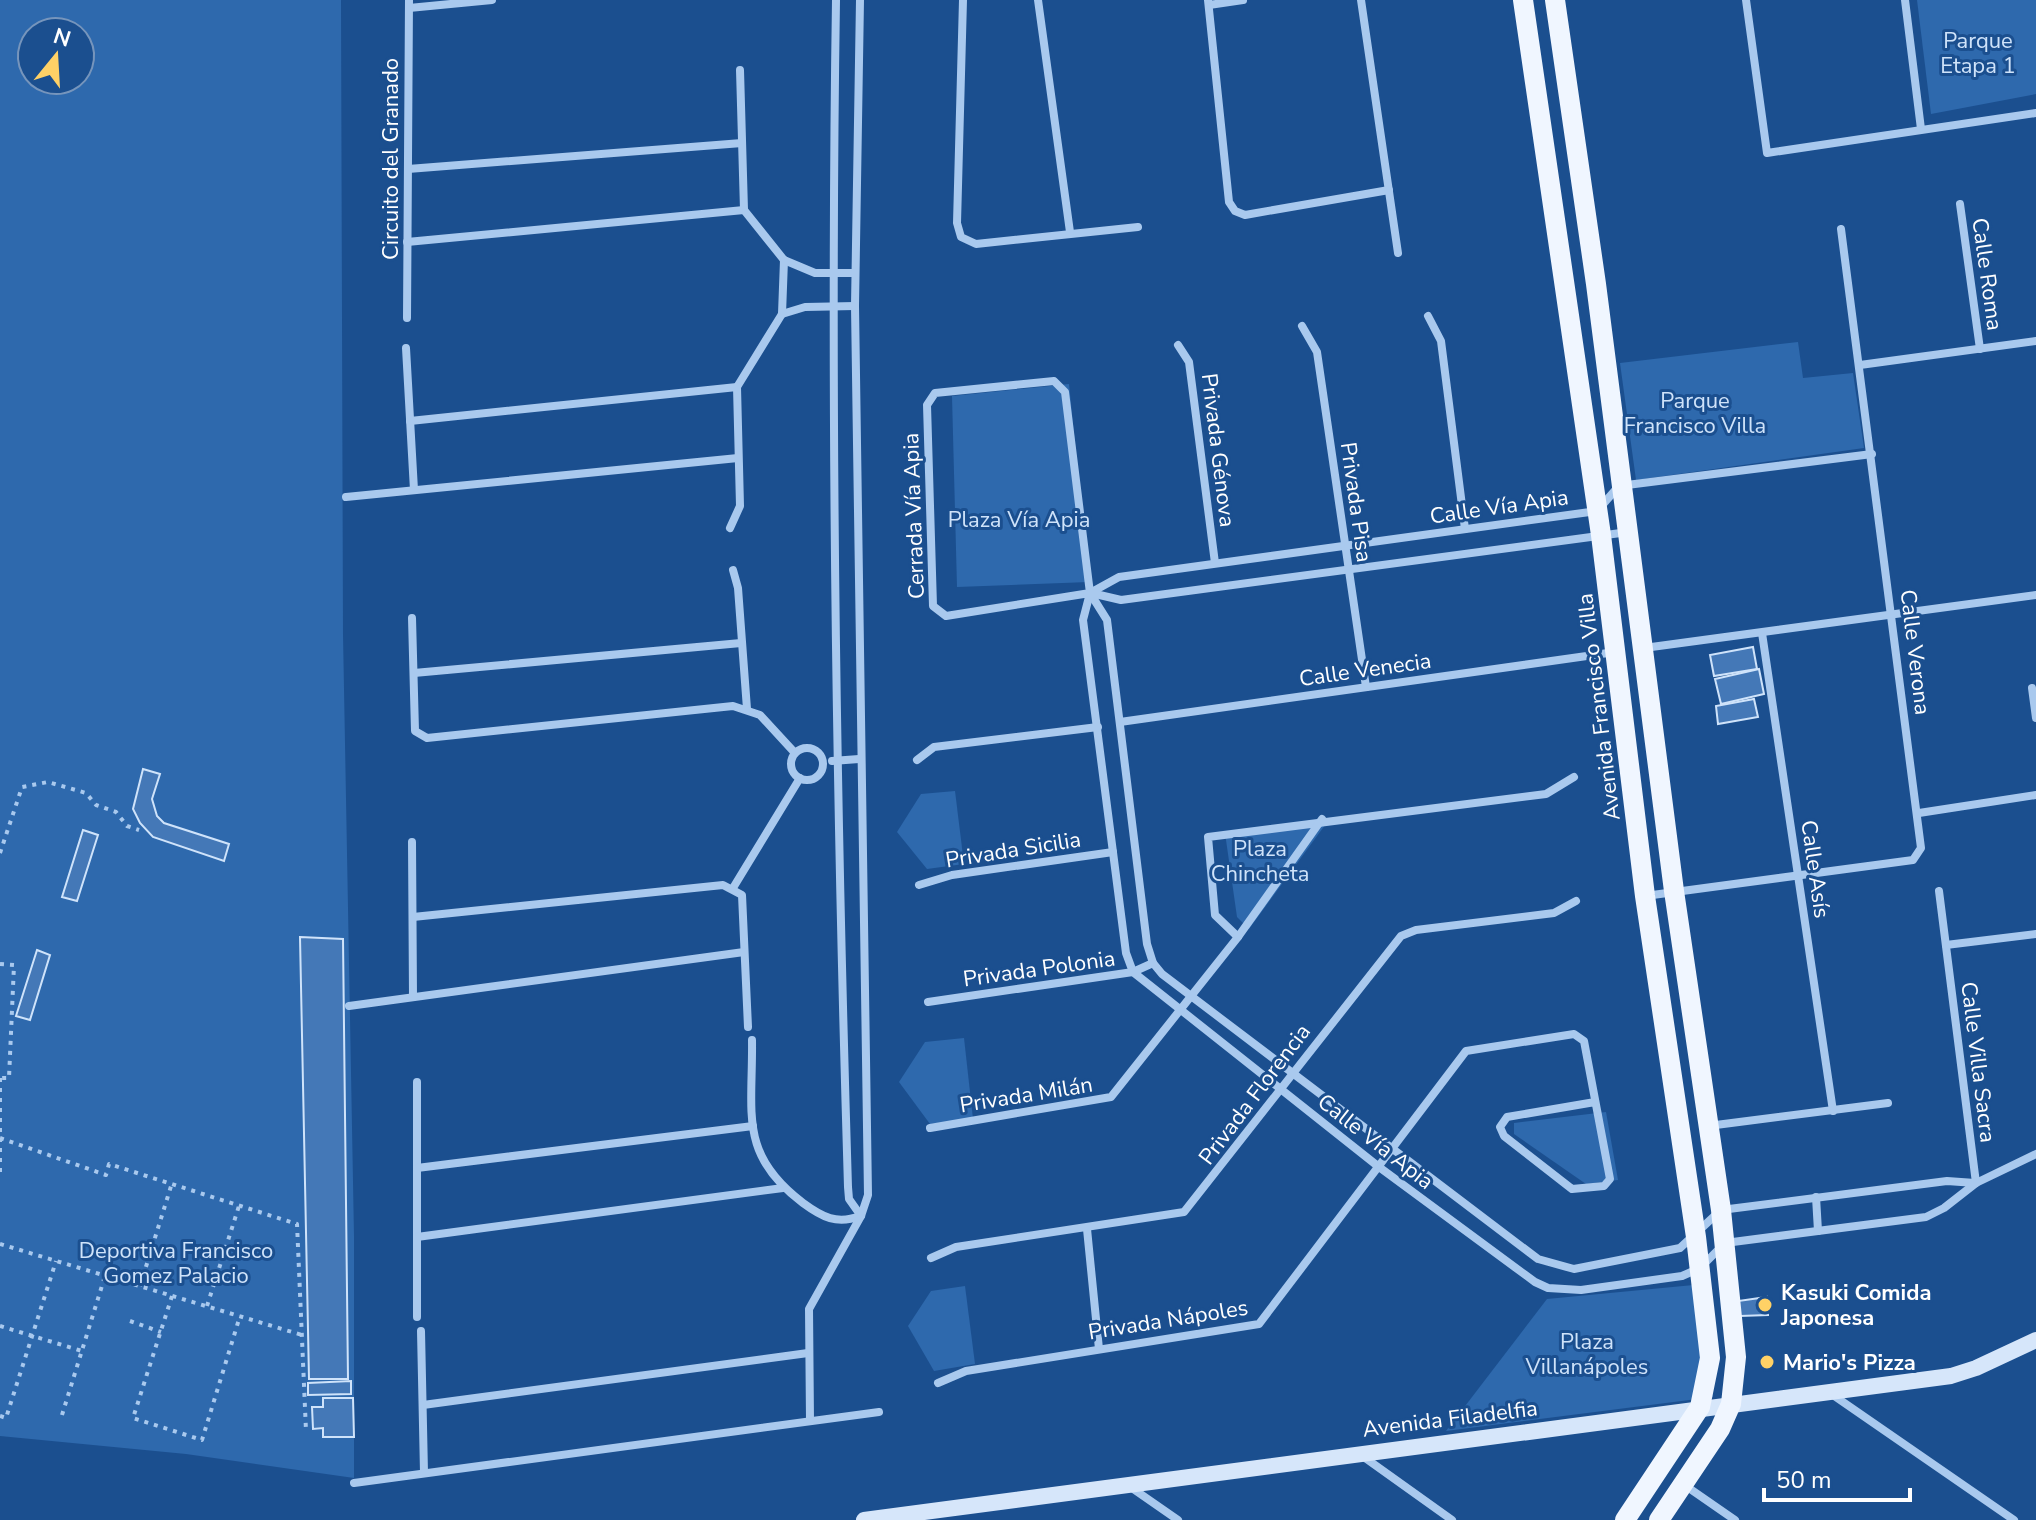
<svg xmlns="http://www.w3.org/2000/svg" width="2036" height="1520" font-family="'Nunito Sans',sans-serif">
  <rect width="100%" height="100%" fill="#1b4f8f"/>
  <g fill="#2e69ad" fill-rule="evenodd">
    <path d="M 0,0 L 341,0 L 343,634 L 354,1236 L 354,1478 L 186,1454 L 0,1436 ZM 32,32 L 80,32 L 80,80 L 32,80 Z"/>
    <path d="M 1917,0 L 2036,0 L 2036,94 L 1931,114 Z"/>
    <path d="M 1798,342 L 1803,378 L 1853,373 L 1864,448 L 1636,480 L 1620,363 Z"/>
    <path d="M 1069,384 L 1089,582 L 957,587 L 952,396 Z"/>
    <path d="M 955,791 L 964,864 L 927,869 L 897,832 L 921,794 Z"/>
    <path d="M 1328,821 L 1249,929 L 1237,917 L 1225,833 Z"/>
    <path d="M 964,1038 L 973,1119 L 930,1124 L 899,1082 L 925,1042 Z"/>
    <path d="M 1606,1112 L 1618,1180 L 1586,1184 L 1514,1134 L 1514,1123 Z"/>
    <path d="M 1704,1284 L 1713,1397 L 1446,1431 L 1547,1299 Z"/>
    <path d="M 965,1286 L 975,1364 L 934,1371 L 908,1326 L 931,1291 Z"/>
  </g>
  <g fill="#4478b7" stroke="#cfe3fa" stroke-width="2">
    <path d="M 1753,647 L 1757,669 L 1714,676 L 1710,655 Z"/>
    <path d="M 1759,669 L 1764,694 L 1721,704 L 1715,679 Z"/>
    <path d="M 1754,699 L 1758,717 L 1718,724 L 1716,706 Z"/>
    <path d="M 143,769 L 160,774 L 152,799 L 157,816 L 164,823 L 229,844 L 224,861 L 153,837 L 140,823 L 133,809 Z"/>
    <path d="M 83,830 L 98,835 L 77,901 L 62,897 Z"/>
    <path d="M 300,937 L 343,939 L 348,1379 L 309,1379 Z"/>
    <path d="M 37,950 L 50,955 L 30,1020 L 16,1016 Z"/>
    <path d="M 1767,1297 L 1768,1315 L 1740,1316 L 1738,1301 Z"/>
    <path d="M 351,1381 L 351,1394 L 308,1395 L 308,1383 Z"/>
    <path d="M 323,1398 L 353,1398 L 354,1437 L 323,1437 L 323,1428 L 313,1429 L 312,1407 L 323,1407 Z"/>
  </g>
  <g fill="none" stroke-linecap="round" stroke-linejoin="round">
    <g stroke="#a9c9ee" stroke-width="4" stroke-dasharray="4 6" stroke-linecap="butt">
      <path d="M 0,853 L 22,787 L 48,782 L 86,793 L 96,805 L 116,812 L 127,826 L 139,830"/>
      <path d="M 0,964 L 14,965 L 9,1078 L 1,1078"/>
      <path d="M 0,1078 L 0,1174"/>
      <path d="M 0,1138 L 106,1175 L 109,1164 L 297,1224 L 306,1431"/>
      <path d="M 0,1244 L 302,1335"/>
      <path d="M 140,1286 L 172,1183"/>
      <path d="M 172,1296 L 133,1418 L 202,1440 L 240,1316"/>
      <path d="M 207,1306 L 239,1206"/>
      <path d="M 130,1321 L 161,1332"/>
      <path d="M 0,1326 L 82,1351"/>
      <path d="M 62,1415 L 105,1276"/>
      <path d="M 0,1416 L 6,1418 L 56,1261"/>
    </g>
    <g stroke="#a9c9ee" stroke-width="8">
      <path d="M 836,0 C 830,396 836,791 848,1187 L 849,1199 L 861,1216"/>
      <path d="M 963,0 L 957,223 L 961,237 L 976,244 L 1138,227"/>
      <path d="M 1038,0 L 1070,232"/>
      <path d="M 1208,0 L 1229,202 L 1235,211 L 1245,215 L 1389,190"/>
      <path d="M 1361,0 L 1398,253"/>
      <path d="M 1746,0 L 1767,153 L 2036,113"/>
      <path d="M 1905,0 L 1921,129"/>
      <path d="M 1209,5 L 1243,0"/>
      <path d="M 409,8 L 492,0"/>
      <path d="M 740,70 L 744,210 L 784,260 L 815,273 L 855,273"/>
      <path d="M 408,169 L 742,143"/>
      <path d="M 1960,204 L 1980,349"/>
      <path d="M 407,242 L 744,210"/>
      <path d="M 782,314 L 805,307 L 855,306"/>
      <path d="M 1428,316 L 1441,341 L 1465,529"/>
      <path d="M 407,318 L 409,0"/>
      <path d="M 1302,326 L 1317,352 L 1366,687"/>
      <path d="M 1178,345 L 1189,362 L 1215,563"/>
      <path d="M 406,348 L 414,490"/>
      <path d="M 1860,365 L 2036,341"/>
      <path d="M 410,421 L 737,387"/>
      <path d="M 1872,454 L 1619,486 L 1597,511 L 1119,577 L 1090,593 L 946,616 L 933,606 L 927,405 L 935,393 L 1054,381 L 1065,392 L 1090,593 L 1083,620 L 1126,953 L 1133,972 L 1379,1167 L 1535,1282 L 1548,1288 L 1581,1290 L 1682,1276 L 1700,1268 L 1725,1243 L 1926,1217 L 1944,1208 L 1976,1183 L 2036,1154"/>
      <path d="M 346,497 L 738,458"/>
      <path d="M 730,528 L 740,506 L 737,387 L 782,314 L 784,260"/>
      <path d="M 733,570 L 738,588 L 747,709"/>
      <path d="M 1090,593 L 1107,620 L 1147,944 L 1153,963 L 1162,974 L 1538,1259 L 1574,1269 L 1680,1248 L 1721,1210 L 1947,1181 L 1975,1183"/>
      <path d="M 1091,593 L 1121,600 L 1628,532"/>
      <path d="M 412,618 L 415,731 L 427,738 L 733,706 L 760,715 L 795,753"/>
      <path d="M 1762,633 L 1833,1111"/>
      <path d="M 1644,648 L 2036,595"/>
      <path d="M 414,673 L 741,643"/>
      <path d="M 2032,688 L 2036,718"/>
      <path d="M 1120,722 L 1615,652"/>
      <circle cx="807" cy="764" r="16"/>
      <path d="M 917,760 L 934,747 L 1098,727"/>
      <path d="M 832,761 L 859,759"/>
      <path d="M 1919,813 L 2036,795"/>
      <path d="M 412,842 L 413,997"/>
      <path d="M 919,885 L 952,875 L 1113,852"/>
      <path d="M 733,888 L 800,778"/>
      <path d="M 1939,891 L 1976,1183"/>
      <path d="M 1645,896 L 1913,860 L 1921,848 L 1841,229"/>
      <path d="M 413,917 L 723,885 L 742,895 L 748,1027"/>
      <path d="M 1238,937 L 1215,915 L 1208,837 L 1546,794 L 1574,777"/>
      <path d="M 1946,945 L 2036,934"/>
      <path d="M 928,1002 L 1133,972 L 1153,963"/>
      <path d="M 349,1006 L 744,952"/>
      <path d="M 752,1040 C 753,1113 738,1154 803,1203 C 822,1217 837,1225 860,1216"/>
      <path d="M 417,1082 L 417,1317"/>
      <path d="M 1708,1126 L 1888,1103"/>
      <path d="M 930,1128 L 1111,1097 L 1238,937 L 1322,819"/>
      <path d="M 417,1168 L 753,1126"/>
      <path d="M 1816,1197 L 1818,1231"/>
      <path d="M 1087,1229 L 1099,1349"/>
      <path d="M 417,1237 L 783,1188"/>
      <path d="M 931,1258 L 956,1247 L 1184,1212 L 1401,936 L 1416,930 L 1554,913 L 1576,901"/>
      <path d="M 421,1331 L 424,1473"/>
      <path d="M 938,1383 L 966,1371 L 1259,1324 L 1466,1051 L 1574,1034 L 1584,1041 L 1610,1179 L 1604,1186 L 1572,1189 L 1504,1136 L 1500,1127 L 1507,1117 L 1595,1102"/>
      <path d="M 1830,1393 L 2014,1520"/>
      <path d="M 423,1405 L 808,1353"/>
      <path d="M 810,1421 L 809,1309 L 861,1216 L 868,1195 L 855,306 L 860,0"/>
      <path d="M 1361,1455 L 1452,1520"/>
      <path d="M 354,1483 L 879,1412"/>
      <path d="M 1683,1484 L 1735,1520"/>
      <path d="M 1129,1486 L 1178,1520"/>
    </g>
    <path stroke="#d6e6fa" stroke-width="16" d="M 864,1520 L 1951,1376 L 1976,1368 L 2036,1340"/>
    <g stroke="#f0f6ff" stroke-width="20">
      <path d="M 1523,0 L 1601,535 L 1645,896 L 1696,1237 L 1710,1358 L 1700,1407 L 1625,1520"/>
      <path d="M 1555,0 L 1596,284 L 1674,891 L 1721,1210 L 1736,1357 L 1731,1404 L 1720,1429 L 1659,1520"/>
    </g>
  </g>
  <g fill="#ffd166" stroke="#1b4f8f" stroke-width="3">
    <circle cx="1765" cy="1305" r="8"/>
    <circle cx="1767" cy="1362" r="8"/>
  </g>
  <g text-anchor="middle" stroke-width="6" stroke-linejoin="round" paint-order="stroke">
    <g font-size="22" fill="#cfe3fa" stroke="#1b4f8f">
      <text x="1978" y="48">Parque<tspan x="1978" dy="25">Etapa 1</tspan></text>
      <text x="1695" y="408">Parque<tspan x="1695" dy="25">Francisco Villa</tspan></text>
      <text x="1019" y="527">Plaza Vía Apia</text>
      <text x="1260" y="856">Plaza<tspan x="1260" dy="25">Chincheta</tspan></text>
      <text x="176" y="1258">Deportiva Francisco<tspan x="176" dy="25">Gomez Palacio</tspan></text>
      <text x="1587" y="1349">Plaza<tspan x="1587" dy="25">Villanápoles</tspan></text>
    </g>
    <g font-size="22" fill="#fff" stroke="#1b4f8f">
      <text transform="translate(390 159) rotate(-90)" y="8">Circuito del Granado</text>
      <text transform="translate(1988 274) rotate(82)" y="8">Calle Roma</text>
      <text transform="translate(1219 450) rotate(83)" y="8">Privada Génova</text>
      <text transform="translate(1357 502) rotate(82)" y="8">Privada Pisa</text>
      <text transform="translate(1499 506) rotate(-8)" y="8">Calle Vía Apia</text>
      <text transform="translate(913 516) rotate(-92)" y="8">Cerrada Vía Apia</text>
      <text transform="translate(1916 652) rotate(83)" y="8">Calle Verona</text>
      <text transform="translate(1365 669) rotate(-8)" y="8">Calle Venecia</text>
      <text transform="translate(1598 707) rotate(-97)" y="8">Avenida Francisco Villa</text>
      <text transform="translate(1013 849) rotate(-9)" y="8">Privada Sicilia</text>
      <text transform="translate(1816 869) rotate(82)" y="8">Calle Asís</text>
      <text transform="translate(1039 968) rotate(-8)" y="8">Privada Polonia</text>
      <text transform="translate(1979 1062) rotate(83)" y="8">Calle Villa Sacra</text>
      <text transform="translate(1026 1094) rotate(-9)" y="8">Privada Milán</text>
      <text transform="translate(1254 1094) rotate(-53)" y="8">Privada Florencia</text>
      <text transform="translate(1376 1141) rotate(38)" y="8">Calle Vía Apia</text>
      <text transform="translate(1168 1319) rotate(-9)" y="8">Privada Nápoles</text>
      <text transform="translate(1450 1418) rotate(-7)" y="8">Avenida Filadelfia</text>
    </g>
    <g font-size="22" font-weight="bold" fill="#fff" stroke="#1b4f8f" text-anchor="start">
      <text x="1781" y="1300">Kasuki Comida<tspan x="1781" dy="25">Japonesa</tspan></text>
      <text x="1783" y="1370">Mario's Pizza</text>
    </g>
  </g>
  <g transform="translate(56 56) rotate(18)"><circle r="38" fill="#1b4f8f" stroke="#7695bc" stroke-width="2"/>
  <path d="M0-6L14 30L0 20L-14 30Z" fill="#ffd166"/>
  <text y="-12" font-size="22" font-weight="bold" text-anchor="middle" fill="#ffffff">N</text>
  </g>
  <path d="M1764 1488v12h146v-12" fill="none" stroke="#ffffff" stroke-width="4"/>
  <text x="1776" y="1488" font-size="24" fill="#ffffff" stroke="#1b4f8f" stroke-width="6" paint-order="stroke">50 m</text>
</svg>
